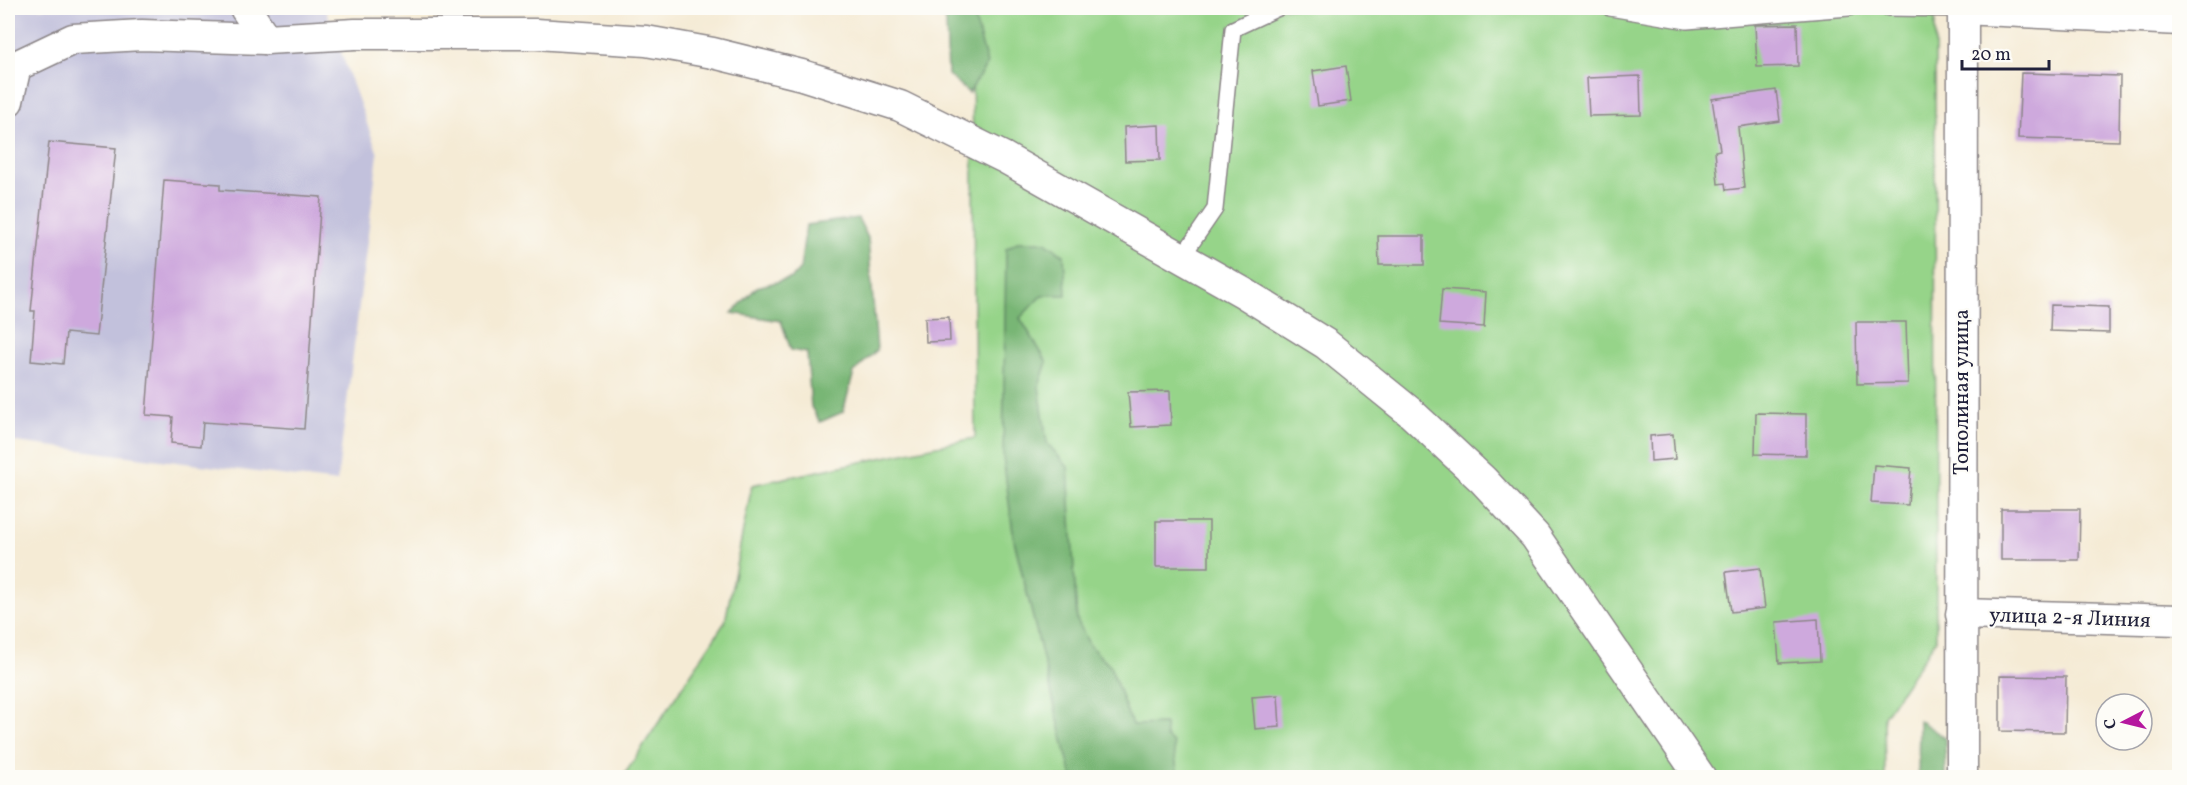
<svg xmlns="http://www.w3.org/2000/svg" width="2187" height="785" font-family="Vollkorn,serif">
  <rect width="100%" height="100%" fill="#fdfcf7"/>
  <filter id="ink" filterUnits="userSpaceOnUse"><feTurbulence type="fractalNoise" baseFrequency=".0167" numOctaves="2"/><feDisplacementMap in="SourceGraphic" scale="12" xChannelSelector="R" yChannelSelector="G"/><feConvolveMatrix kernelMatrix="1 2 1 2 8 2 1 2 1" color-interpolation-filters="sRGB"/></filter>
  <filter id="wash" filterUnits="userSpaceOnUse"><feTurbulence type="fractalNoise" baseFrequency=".008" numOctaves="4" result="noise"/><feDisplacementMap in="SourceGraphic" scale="24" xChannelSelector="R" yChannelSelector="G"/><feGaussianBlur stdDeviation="1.35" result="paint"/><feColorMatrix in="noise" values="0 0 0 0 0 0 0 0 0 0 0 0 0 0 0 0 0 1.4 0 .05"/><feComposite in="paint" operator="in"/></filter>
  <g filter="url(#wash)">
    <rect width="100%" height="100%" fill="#f5ebd5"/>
    <path fill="#c2c1dc" d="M 8,8 L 325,8 L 378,154 L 337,482 L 8,441 Z"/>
    <path fill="#96d489" stroke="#5c7b62" stroke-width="1.5" d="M 960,8 L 1935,8 L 1936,640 L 1884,716 L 1885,777 L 622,778 L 725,622 L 752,485 L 975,438 L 972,48 Z"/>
    <g fill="#78b675" stroke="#4d6c58" stroke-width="1.5">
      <path d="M 941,8 L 972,8 L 987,64 L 969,93 L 948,75 L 946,22 Z"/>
      <path d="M 858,218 L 868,238 L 877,350 L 854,372 L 843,412 L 820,422 L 811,407 L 807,353 L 791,350 L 781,321 L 732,313 L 757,287 L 792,278 L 800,269 L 806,225 Z"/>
      <path d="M 1017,242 L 1045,242 L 1064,255 L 1066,295 L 1042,295 L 1020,318 L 1047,362 L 1039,386 L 1047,443 L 1068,467 L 1077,620 L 1090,646 L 1110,666 L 1132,725 L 1165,724 L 1166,737 L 1173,743 L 1178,777 L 1072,777 L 1014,540 L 1003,457 L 1006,249 Z"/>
      <path d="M 1919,720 L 1945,738 L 1946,777 L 1918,777 Z"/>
    </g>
    <g id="blocks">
      <g fill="#cea9dd">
        <path d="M 1797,24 L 1798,66 L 1757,67 L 1755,25 Z"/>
        <path d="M 1346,66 L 1351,101 L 1318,106 L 1313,71 Z"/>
        <path d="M 2021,73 L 2120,76 L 2119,141 L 2018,138 Z"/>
        <path d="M 1640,76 L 1641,115 L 1589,116 L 1587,78 Z"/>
        <path d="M 1776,90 L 1780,121 L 1738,127 L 1744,188 L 1726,190 L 1725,183 L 1718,184 L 1715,151 L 1720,150 L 1712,99 Z"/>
        <path d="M 1159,125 L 1160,160 L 1125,161 L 1124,127 Z"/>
        <path d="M 49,142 L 116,148 L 96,336 L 66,333 L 63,364 L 31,361 L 35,311 L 31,311 Z"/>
        <path d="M 164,180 L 220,184 L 220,190 L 321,197 L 304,429 L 203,422 L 201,446 L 171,443 L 173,417 L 146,415 Z"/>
        <path d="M 1378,236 L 1424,236 L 1424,265 L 1379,265 Z"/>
        <path d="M 1442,289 L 1486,292 L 1484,327 L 1439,324 Z"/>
        <path d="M 2051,305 L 2109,307 L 2109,333 L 2050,331 Z"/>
        <path d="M 949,317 L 950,341 L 926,342 L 925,318 Z"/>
        <path d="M 1856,322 L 1906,322 L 1908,383 L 1857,384 Z"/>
        <path d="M 1170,391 L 1171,425 L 1131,427 L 1128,392 Z"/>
        <path d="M 1756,413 L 1806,414 L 1806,455 L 1755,454 Z"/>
        <path d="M 1673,434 L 1675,459 L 1651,461 L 1650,436 Z"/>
        <path d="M 1874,465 L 1911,468 L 1908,505 L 1871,503 Z"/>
        <path d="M 2001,509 L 2080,509 L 2079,560 L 2001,560 Z"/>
        <rect x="1156" y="521" width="53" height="46"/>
        <path d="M 1760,568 L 1765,608 L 1731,612 L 1726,572 Z"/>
        <path d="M 1818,619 L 1820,661 L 1779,663 L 1776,622 Z"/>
        <path d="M 2000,676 L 2066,677 L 2065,732 L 2000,731 Z"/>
        <path d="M 1278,695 L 1280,727 L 1255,729 L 1252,697 Z"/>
      </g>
    </g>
  </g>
  <g filter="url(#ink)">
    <use href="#blocks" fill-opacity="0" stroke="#8c8688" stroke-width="1.5"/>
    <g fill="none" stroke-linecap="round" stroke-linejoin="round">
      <defs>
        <g id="lane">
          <path d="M 1610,8 L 1687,21 L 1849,8"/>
          <path d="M 1888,8 L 1963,9"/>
          <path d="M 1182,257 L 1215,209 L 1233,29 L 1278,8"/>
        </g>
        <g id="street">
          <path d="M 245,8 L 266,39"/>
          <path d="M 1963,9 L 2180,20"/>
          <path d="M 8,101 L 16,66 L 73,39 L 142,35 L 266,39 L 355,34 L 536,34 L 646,41 L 713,53 L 802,75 L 900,106 L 1005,158 L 1244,293 L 1326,344 L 1410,412 L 1483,480 L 1535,536 L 1701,778"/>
          <path d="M 1961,614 L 2180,620"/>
          <path d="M 1962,778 L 1963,8"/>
        </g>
      </defs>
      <use href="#lane" stroke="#8c8688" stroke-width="18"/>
      <use href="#street" stroke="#8c8688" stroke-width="33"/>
      <use href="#lane" stroke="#fff" stroke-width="15"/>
      <use href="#street" stroke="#fff" stroke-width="30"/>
    </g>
  </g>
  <g text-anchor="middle" stroke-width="4.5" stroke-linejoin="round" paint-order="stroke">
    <g font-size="21" fill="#22223b" stroke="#fdfcf7">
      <text transform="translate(1961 392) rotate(-90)" y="7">Тополиная улица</text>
      <text transform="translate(2070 617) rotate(2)" y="7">улица 2-я Линия</text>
    </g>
  </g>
  <rect width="2187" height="785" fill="none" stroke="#fdfcf7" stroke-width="30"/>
  <g transform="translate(2124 722) rotate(263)"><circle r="28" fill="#fdfcf7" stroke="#a5a5ac" stroke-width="1.5"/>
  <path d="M0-4.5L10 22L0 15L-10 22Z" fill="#b5179e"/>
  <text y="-9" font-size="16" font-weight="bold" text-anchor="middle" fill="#22223b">С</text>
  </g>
  <path d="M1962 60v9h87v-9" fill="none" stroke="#22223b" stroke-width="3"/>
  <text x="1971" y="60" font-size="18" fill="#22223b" stroke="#fdfcf7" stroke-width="4.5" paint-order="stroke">20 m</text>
</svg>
